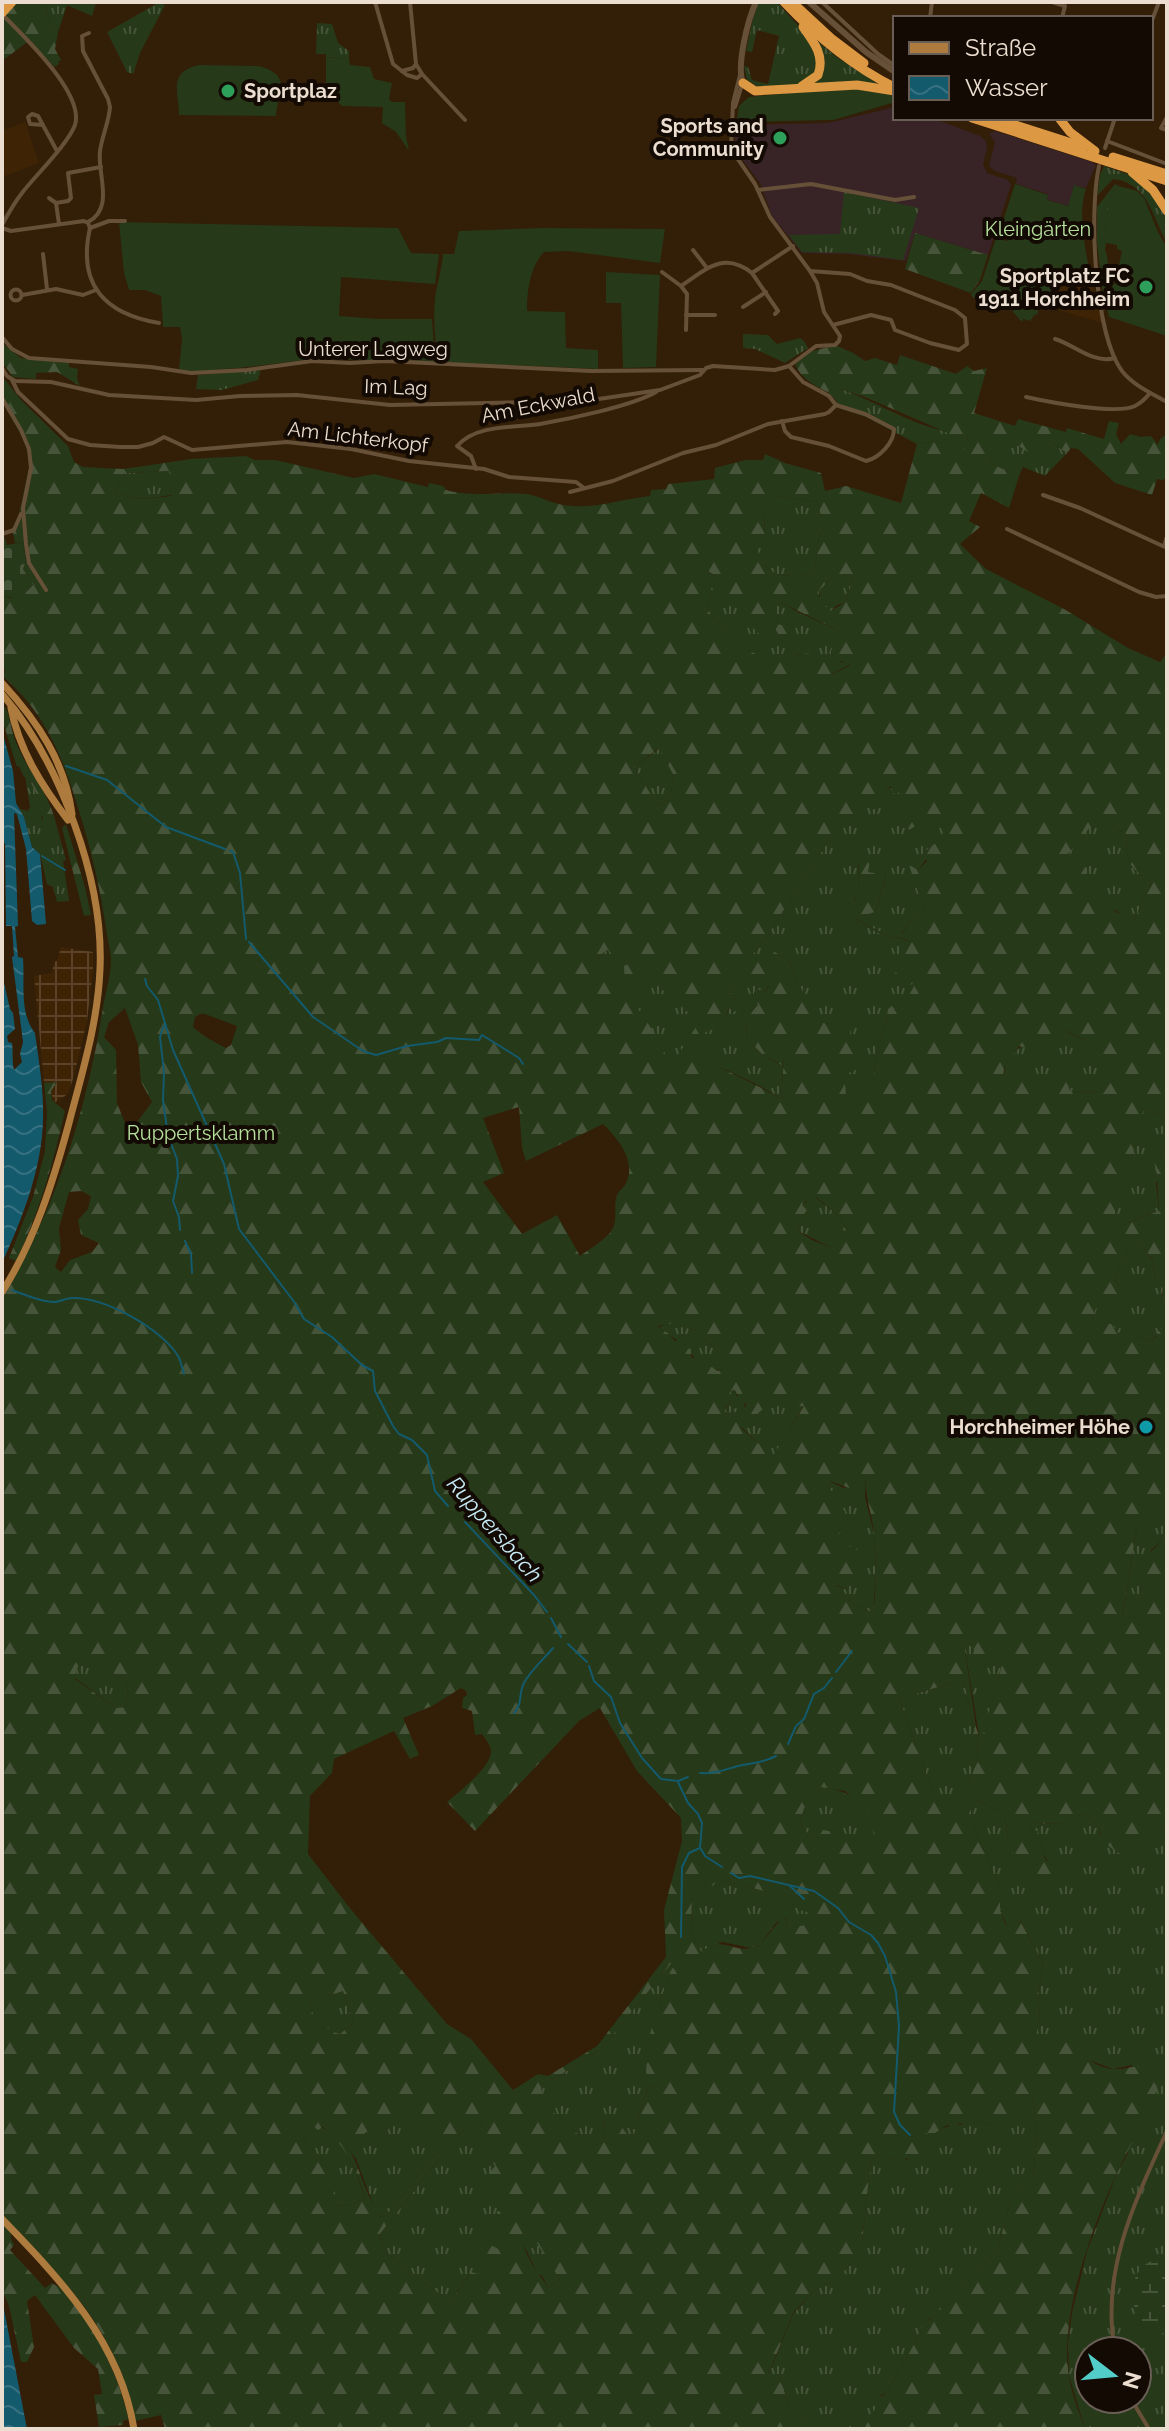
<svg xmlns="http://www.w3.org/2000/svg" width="1169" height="2431" font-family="Raleway,sans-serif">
  <defs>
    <pattern id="industrial-grid" width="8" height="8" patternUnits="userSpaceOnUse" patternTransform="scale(2)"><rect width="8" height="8" fill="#3e2405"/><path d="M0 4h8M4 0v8" fill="none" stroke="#5a4328"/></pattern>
    <pattern id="grass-tufts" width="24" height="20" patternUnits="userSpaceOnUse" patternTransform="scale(2)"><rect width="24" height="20" fill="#263919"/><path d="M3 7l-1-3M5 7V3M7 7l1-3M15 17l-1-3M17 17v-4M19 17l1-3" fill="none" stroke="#465539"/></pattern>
    <pattern id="forest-firs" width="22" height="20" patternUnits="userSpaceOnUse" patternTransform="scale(2)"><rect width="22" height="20" fill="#263919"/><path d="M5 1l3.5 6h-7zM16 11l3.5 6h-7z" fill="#465539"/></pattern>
    <pattern id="wetland-marsh" width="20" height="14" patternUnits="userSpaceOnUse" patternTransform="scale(2)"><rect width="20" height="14" fill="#263919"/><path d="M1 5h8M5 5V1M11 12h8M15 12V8" fill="none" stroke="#465539"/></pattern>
    <pattern id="cemetery-stones" width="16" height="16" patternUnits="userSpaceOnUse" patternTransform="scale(2)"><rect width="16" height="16" fill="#263919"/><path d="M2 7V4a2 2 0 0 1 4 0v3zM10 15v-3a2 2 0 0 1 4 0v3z" fill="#465539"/></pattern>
    <pattern id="water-waves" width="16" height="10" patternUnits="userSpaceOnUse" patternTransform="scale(2)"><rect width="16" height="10" fill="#145a6d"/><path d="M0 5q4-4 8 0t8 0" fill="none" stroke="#367181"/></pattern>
  </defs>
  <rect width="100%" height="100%" fill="#331e07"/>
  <g fill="#382427">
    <path d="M 895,107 L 895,118 L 932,118 L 980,136 L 986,141 L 987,149 L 983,164 L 987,173 L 1008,180 L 1011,185 L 988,255 L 915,233 L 906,261 L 848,254 L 802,253 L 772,216 L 760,183 L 734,149 L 736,128 L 741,125 L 828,123 Z"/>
    <path d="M 995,131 L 1092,162 L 1096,165 L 1086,188 L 1074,186 L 1069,206 L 1047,200 L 1048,194 L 1016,184 L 1017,178 L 995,171 L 989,166 L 995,142 L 989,134 Z"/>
  </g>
  <path fill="url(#industrial-grid)" d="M 61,947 L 93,952 L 93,969 L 87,1021 L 74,1076 L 68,1094 L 54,1103 L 51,1091 L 56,1083 L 44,1083 L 34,976 L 52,973 L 54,962 L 57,961 Z"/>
  <g fill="#3e2405">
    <path d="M 25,122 L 39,163 L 2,177 L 2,131 Z"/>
    <path d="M 1058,269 L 1091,278 L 1102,323 L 1045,306 Z"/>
  </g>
  <g fill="url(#grass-tufts)" fill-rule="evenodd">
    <path d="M 41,2 L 93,2 L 96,3 L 92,16 L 67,5 L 58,32 L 50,29 L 51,21 Z"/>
    <path d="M 160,2 L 165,5 L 140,53 L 133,74 L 127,72 L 107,32 Z"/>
    <path d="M 759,2 L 777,2 L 802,30 L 815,48 L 819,70 L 802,84 L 758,87 L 747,80 L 744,66 L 748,67 L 752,80 L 768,84 L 779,36 L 757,30 L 752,52 L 746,51 L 753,18 Z"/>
    <path d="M 317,23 L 332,24 L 338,43 L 349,51 L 349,59 L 326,57 L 326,54 L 316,54 Z"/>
    <path d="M 815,39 L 838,58 L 878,84 L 816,85 L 813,83 L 818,78 Z"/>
    <path d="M 1104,166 L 1130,175 L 1158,200 L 1167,216 L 1167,243 C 1152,217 1149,183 1113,179 L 1097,196 L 1100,175 Z"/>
    <path d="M 1115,184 L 1119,186 L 1113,191 L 1103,242 L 1106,243 L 1105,250 C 1110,258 1106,279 1109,291 L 1106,296 L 1103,293 L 1097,243 L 1097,207 Z"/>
    <path d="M 844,192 L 919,208 L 903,260 L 852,253 L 802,252 L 789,235 L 840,234 Z"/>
    <path d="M 743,334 L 768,335 L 777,344 L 800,338 L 804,341 L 808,348 L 785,363 L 755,349 L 743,348 Z"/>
    <path d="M 261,370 L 258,380 L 222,390 L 196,389 L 198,375 Z"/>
    <path d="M 838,388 C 879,402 925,434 968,434 L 963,452 L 936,441 L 917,444 L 866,417 L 838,408 L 836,400 L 827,392 Z"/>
    <path d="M 1007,437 L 1032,454 L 1048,440 L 1067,453 L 1045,476 L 1023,467 L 1019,476 L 987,462 Z"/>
    <path d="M 170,471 L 171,495 C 150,499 135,501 115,492 L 125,473 Z"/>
    <path d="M 777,496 L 818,502 L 821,518 L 809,522 L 818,522 L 820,531 L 814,573 C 785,580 761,577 756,544 L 765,540 L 764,514 Z"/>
    <path d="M 705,570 L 716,576 L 774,626 L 788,649 L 777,663 L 738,647 L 707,609 L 712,592 Z"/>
    <path d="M 844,575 L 853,581 L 844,603 L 837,605 L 829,613 L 821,605 L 819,591 L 832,577 Z"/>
    <path d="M 775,599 L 798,612 L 839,631 L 831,652 L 834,660 L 850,664 L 832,674 C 820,656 817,652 794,655 L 791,644 L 778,624 Z"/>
    <path d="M 660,748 L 674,776 L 670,797 L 658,806 L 634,767 Z"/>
    <path d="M 25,776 L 28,777 L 41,803 L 42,822 L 45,824 L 54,816 L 66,860 L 63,861 L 69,901 L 57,902 L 53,887 L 47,884 L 40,854 L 32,847 L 24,817 L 20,811 L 20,809 L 28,811 L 30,807 Z"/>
    <path d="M 887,787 L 899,790 L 926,819 L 943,825 L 943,837 L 918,870 L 910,866 L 924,910 L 909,921 L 902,933 L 911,941 L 884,934 L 853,917 L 875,912 L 886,876 L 868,872 L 858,863 L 859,892 L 843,918 C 865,923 882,937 905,943 L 918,980 L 905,1002 L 888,1009 C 885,1032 873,1056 874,1079 L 867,1079 L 846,1107 L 844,1075 L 848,1042 L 834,1025 L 821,1022 L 814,1028 L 810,1020 L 816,1015 L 795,978 L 790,962 L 775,952 L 764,958 L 752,958 L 752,955 L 763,942 L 834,832 L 863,804 L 887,791 Z"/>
    <path d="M 1097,818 L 1109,820 L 1114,827 L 1125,833 C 1128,843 1125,857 1131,865 C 1136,872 1145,877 1151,883 L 1134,920 L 1111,908 L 1066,856 Z"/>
    <path d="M 607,950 L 621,952 L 700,1022 L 672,1065 L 627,995 L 614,981 L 598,957 Z"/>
    <path d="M 743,971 L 769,985 L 765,992 L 761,991 L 757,1001 L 758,1005 L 752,1010 L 746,1005 L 743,999 L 736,1000 L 729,992 Z"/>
    <path d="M 730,1007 L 741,1008 L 746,1012 L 747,1039 L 763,1055 L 780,1065 L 784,1055 L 781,1099 C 754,1080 721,1069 692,1054 C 696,1047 701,1035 707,1031 C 721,1019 721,1027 730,1007 Z"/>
    <path d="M 1064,1031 C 1092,1041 1101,1049 1118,1073 L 1104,1092 L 1070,1091 L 1003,1077 C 1008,1042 1035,1041 1064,1031 Z"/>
    <path d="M 1144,1110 L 1167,1117 L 1167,1151 L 1154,1154 L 1161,1177 L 1156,1183 L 1159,1211 L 1126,1223 L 1112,1219 L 1134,1150 L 1130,1141 L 1135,1142 L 1139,1118 Z"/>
    <path d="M 815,1197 L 839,1216 L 847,1229 L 830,1247 L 798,1231 L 797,1224 L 807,1210 L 802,1205 Z"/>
    <path d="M 1141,1243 L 1153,1262 L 1155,1278 L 1163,1289 L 1159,1308 L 1163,1329 L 1151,1341 L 1138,1336 L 1118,1334 L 1091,1323 L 1096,1307 L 1109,1305 L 1119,1285 L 1114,1279 L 1128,1250 Z"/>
    <path d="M 676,1319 L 681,1327 L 698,1330 L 703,1342 L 707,1339 L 719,1353 L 719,1364 L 722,1369 C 703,1374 696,1358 685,1347 C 677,1340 668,1333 658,1328 Z"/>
    <path d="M 747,1388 L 747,1398 L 744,1406 L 754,1417 L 765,1406 L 781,1400 L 795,1406 L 804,1405 L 773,1457 L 724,1411 L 731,1400 L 730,1392 L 735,1390 L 737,1397 Z"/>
    <path d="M 866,1477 L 865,1497 L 874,1533 L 876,1574 L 873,1613 L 851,1603 L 848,1596 L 835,1592 L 835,1585 L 847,1590 L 839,1524 L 830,1507 L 829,1481 L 844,1488 Z"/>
    <path d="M 1160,1518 L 1166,1521 C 1167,1532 1161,1543 1151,1550 L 1147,1576 L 1141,1575 L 1145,1578 L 1145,1585 L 1141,1584 L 1142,1599 L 1137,1602 L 1133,1615 L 1126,1620 L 1122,1618 L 1137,1526 Z"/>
    <path d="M 972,1643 L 981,1663 L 989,1667 L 991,1658 L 1003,1660 L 982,1742 L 980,1741 L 964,1644 Z"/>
    <path d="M 81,1651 L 125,1681 L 128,1688 L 126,1707 L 116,1708 L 75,1678 Z"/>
    <path d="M 964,1680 L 979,1753 L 968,1788 L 947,1817 L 931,1787 L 899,1698 Z"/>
    <path d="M 821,1787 C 838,1788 862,1798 870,1814 C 874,1825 873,1835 880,1845 L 850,1845 L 819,1836 L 811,1839 L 800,1822 L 804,1807 Z"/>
    <path d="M 977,1800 L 1005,1814 L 1008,1842 L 1048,1861 L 1043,1854 L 1038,1832 L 1033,1831 L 1030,1824 L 1067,1823 L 1067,1818 L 1085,1814 L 1099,1826 L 1100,1834 L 1123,1854 L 1167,1828 L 1167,2429 L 1085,2429 L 1069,2376 L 1068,2343 L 1072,2313 L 1087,2251 L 1117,2173 L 1128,2153 L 1132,2065 L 1113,2069 L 1081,2057 L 1030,2060 L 1040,2016 L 1038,1994 L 1043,1963 L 1020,1920 L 1007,1925 L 1000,1910 L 1000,1888 L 975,1829 L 966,1816 ZM 1089,2351 L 1137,2351 L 1137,2399 L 1089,2399 Z"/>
    <path d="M 718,1879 L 779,1895 L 801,1910 L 827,1916 L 824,1928 C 809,1923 802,1925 787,1931 L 786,1918 L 776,1923 L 760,1944 L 751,1948 L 722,1942 L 701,1952 L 691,1932 L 692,1894 L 699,1894 L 707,1884 Z"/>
    <path d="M 674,1960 L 677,1962 L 670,1972 L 655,2019 L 659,2086 L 648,2088 L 636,2124 L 632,2128 L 637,2130 L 630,2140 L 603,2119 L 605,2142 L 588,2147 C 574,2126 557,2118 540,2100 L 542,2083 L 559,2076 L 601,2049 Z"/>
    <path d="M 343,1991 L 353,2023 L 340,2034 C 324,2030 311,2018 310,2002 Z"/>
    <path d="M 1023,2094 L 1032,2097 L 1037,2133 L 1033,2177 L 1011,2198 L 998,2248 L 972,2279 L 961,2284 C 956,2298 937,2319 923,2322 L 920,2334 L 886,2393 L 881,2395 L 880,2403 L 862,2429 L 820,2429 L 790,2412 L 781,2379 L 769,2374 L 793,2314 L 814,2291 L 838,2278 L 861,2251 L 871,2159 L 879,2156 L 904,2161 L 920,2152 L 919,2145 L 926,2132 L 935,2133 C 949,2122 962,2127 977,2121 L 987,2124 L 996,2123 L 997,2118 Z"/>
    <path d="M 407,2114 L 437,2151 L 389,2212 L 382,2217 L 377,2214 L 356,2159 L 346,2145 L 376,2126 L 387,2130 Z"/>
    <path d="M 480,2119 L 495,2166 L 511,2204 L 511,2213 L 497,2212 L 506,2248 L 504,2252 L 475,2253 L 480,2258 L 482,2269 L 478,2275 L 470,2273 L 450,2302 L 387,2254 L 379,2235 L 455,2139 L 464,2130 Z"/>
    <path d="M 315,2126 C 342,2128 358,2176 365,2198 L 351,2205 L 335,2206 C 336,2171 321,2162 302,2136 Z"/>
    <path d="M 525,2232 L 531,2232 L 560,2280 L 548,2287 L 542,2276 L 538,2274 L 522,2242 L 522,2234 Z"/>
  </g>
  <g fill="url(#forest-firs)" fill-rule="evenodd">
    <path d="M 17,2 L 41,2 L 51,21 L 50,29 L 58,32 L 55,49 L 61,60 L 58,62 L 59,64 L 54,67 L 30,40 L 2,61 L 2,17 Z"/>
    <path d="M 915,233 L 988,255 L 980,280 L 971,293 L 905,269 Z"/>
    <path d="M 2,343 L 21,358 L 69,361 L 69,367 L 78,369 L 77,378 L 80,386 L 57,372 L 36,373 L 36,379 L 13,377 L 2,362 Z"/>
    <path d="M 835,345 L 853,353 L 865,361 L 875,358 L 897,365 L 900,355 L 956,374 L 967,366 L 974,371 L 987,368 L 974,413 L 1015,426 L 1018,419 L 1066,432 L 1067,428 L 1104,439 L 1109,421 L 1119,423 L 1116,434 L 1121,444 L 1130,434 L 1141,437 L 1151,436 L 1158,445 L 1160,439 L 1167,434 L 1167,476 L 1163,480 L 1157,479 L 1152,495 L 1115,483 L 1078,449 L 1071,448 L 1067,453 L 1048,440 L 1032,455 L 1007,438 L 987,462 L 1019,476 L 1009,508 L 981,493 L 969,521 L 980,527 L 960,544 L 986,569 L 1064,609 L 1128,648 L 1160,662 L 1167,653 L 1167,1117 L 1144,1110 C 1137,1121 1139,1131 1135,1142 L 1130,1142 L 1134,1150 L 1113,1219 L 1127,1223 L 1159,1211 L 1157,1177 L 1160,1177 L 1155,1167 L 1154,1154 L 1167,1151 L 1167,1527 L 1166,1521 L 1161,1525 L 1159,1519 L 1137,1526 L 1122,1617 L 1126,1620 L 1133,1615 L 1136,1602 L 1142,1599 L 1141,1583 L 1145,1584 L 1145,1578 L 1140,1578 L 1140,1574 L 1147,1575 L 1143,1568 L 1148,1562 L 1146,1556 L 1157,1546 L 1167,1529 L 1167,1828 L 1123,1855 C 1110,1849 1100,1840 1099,1826 L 1085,1814 L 1068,1818 L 1068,1823 L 1030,1824 L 1033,1831 L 1038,1831 L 1043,1854 L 1053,1874 L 1049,1884 L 1037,1894 L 1028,1890 L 1008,1842 L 1005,1814 L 977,1800 L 967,1816 L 975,1829 L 1000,1888 L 1000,1910 L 1006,1925 L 1019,1919 L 1043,1963 L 1038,1994 L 1040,2016 L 1031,2059 L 1054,2044 L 1072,2042 C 1081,2056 1098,2069 1116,2069 C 1129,2069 1135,2064 1150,2068 L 1159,2084 C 1147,2117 1131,2143 1117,2173 C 1092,2228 1059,2316 1069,2376 C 1071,2393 1079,2412 1085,2429 L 861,2429 L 879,2403 L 879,2398 L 886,2393 L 920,2334 L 923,2321 L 930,2320 L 949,2301 L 942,2300 L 943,2289 L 953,2285 L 958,2291 L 961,2284 L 972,2279 L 998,2248 L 1011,2198 L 1033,2177 L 1037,2133 L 1032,2097 L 1023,2094 C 1016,2108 1014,2116 997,2118 L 997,2123 L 987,2124 L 977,2121 L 966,2127 L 961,2123 L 953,2127 L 947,2125 L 935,2133 L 926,2133 L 924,2137 L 925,2141 L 919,2145 L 922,2149 L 917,2162 L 907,2158 L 904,2161 L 879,2156 L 871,2159 L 861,2251 L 838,2278 L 814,2291 L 793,2313 L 769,2373 L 781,2379 L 790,2412 L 820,2429 L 165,2429 L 161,2415 L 135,2421 C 128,2397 122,2373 111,2350 C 85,2298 41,2257 2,2215 L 2,1298 C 55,1212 88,1106 103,1007 C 106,991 111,975 111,959 C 111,951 108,943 107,935 C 101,892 92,852 79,811 C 64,760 45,711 2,676 L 5,672 L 2,662 L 2,596 L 10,598 L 33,585 L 23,569 L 26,561 L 23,542 L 15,543 L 12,529 L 19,514 L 29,468 L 29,458 L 24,440 L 2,401 L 2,376 L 21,400 L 68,446 L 74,462 L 83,467 L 123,469 L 191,459 L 246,456 L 255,460 L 275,460 L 354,478 L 374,474 L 428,487 L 429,483 L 443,486 L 446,490 C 473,498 500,491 527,494 C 539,496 551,503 563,505 C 594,510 620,499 650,496 L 651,490 L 666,489 L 668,484 L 714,479 L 715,468 L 745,460 L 763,460 L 765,454 L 785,463 L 821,473 L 825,491 L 846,486 L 901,503 L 917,444 L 936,441 L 963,451 L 968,435 L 950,434 L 865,397 L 838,388 L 827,392 C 814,385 801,379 795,364 L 809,352 ZM 169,471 L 171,496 C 150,499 135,501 115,492 L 125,473 ZM 777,496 L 818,502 L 821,517 L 816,512 L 810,511 L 809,522 L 818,522 L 820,531 L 814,573 C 785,580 761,577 757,545 L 765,540 L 764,514 ZM 706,570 L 716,576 L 719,589 L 728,589 L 724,597 L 731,604 L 749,605 L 742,617 L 759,634 L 774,627 L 788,649 L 777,662 L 738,647 L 707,609 L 712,592 ZM 844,575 L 853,581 L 844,603 L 829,612 L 827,607 L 821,605 L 823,597 L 819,597 L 819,591 L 832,577 L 835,582 ZM 776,600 L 839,631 L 831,651 L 834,661 L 842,661 L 850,665 L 833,674 L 826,658 L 821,658 L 811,653 L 795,655 L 791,644 L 795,630 L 778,624 ZM 659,748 L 674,776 L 670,797 L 658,806 L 634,767 ZM 887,787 L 892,787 L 892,793 L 898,794 L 899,790 L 902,793 L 897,807 L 909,830 L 926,819 L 943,825 L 943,837 L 923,853 L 927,861 L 918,870 L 909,865 L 924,910 L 909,921 L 902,934 L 909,941 L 884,934 L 854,918 L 875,912 L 886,875 L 868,872 L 871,855 L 860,856 C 856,871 862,885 855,900 L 842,902 L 842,918 C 864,923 882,937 904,943 L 894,978 L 905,988 L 917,981 L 905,1002 L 896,1003 L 888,1009 C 885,1032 873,1056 874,1079 L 867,1079 L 847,1105 L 844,1075 L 863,1067 L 862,1042 L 848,1042 L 852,1024 L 834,1025 L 821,1022 L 814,1027 L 810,1020 L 817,1015 L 795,978 L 790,962 L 775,952 L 769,950 L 764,958 L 752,958 L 752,955 L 763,942 L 834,832 L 839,831 L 851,815 L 858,816 L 863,805 L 876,810 L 886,795 ZM 1097,819 L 1109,820 L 1114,827 L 1125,833 C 1128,843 1125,857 1131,865 C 1136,872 1145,877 1151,883 L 1134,920 L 1122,911 L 1117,913 L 1087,880 L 1087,868 L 1066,856 ZM 607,950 L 615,956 L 621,952 L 632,962 L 624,966 L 625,983 L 629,988 L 642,985 L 649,978 L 699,1022 L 672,1065 C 663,1051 655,1034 646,1020 C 631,998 613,980 598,957 ZM 743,971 L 769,986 L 765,992 L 757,989 L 754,992 L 754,998 L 758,1005 L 753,1010 L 746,1005 L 743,998 L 736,1000 L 729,992 ZM 125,1008 L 138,1045 L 141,1082 L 152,1102 L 129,1133 L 117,1103 L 116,1050 L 104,1037 L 109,1022 ZM 729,1008 L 734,1012 L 741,1008 L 745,1011 L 736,1020 L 739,1025 L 747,1027 L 747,1039 L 763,1055 L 781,1065 L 784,1059 L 781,1099 C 753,1082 722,1069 693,1054 L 706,1031 C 720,1030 724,1020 729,1008 ZM 200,1014 L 205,1014 L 237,1026 L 231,1045 L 226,1048 C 214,1042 203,1036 193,1027 L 195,1017 ZM 1065,1031 C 1092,1041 1101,1049 1117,1074 L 1104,1092 L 1070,1091 L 1066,1079 L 1003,1077 L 1004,1068 L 1019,1046 L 1051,1055 L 1061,1047 ZM 519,1107 L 522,1148 L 526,1161 L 603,1124 C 618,1139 638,1162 625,1185 C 622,1189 619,1191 617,1195 C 614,1203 616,1213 615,1221 C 614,1236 592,1247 580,1256 L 557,1215 L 522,1234 L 483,1182 L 504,1173 L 483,1118 ZM 81,1191 L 91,1196 L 88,1209 L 78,1220 L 81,1235 L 99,1243 L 92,1252 L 70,1260 L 61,1272 L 55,1267 L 61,1250 L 59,1228 L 69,1192 ZM 816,1197 L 839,1216 L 847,1229 L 834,1239 L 830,1247 L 812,1240 L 798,1231 L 797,1224 L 807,1210 L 802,1205 L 806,1201 L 812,1203 ZM 1141,1243 L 1153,1261 L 1155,1278 L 1163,1289 L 1162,1297 L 1153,1303 L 1159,1308 L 1152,1316 L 1162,1329 L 1157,1332 L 1157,1336 L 1151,1341 L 1138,1336 L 1134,1331 L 1118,1333 L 1112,1324 L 1091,1323 L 1096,1307 L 1108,1308 L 1109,1304 L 1120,1298 L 1121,1288 L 1114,1279 L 1128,1250 ZM 676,1319 L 681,1327 L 698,1330 L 702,1342 L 707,1339 L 719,1353 L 719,1364 L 722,1369 L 717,1371 L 712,1367 L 706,1368 L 703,1362 L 691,1357 L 691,1349 L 686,1348 L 684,1338 L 675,1341 L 668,1333 L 658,1328 L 659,1326 L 670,1324 ZM 747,1389 C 747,1401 744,1406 746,1419 L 754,1417 L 765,1407 L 772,1408 L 781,1400 L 790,1413 L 795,1407 L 804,1406 L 773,1456 L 742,1429 L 740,1425 L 742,1420 L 734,1411 L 726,1414 L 724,1410 L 731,1400 L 731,1391 L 735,1390 L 738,1397 ZM 866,1478 C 865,1501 873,1514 874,1536 C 876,1561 877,1588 873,1613 L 851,1603 L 848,1596 L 835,1592 L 836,1585 L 848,1590 L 857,1561 L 856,1547 L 842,1546 L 839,1524 L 846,1519 L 845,1511 L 831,1506 L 838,1496 L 829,1489 L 830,1481 L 852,1489 ZM 972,1643 L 977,1662 L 990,1668 L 991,1658 L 1003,1661 L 981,1742 L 976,1727 L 964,1644 ZM 81,1652 L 125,1681 L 128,1688 L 126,1707 L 116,1708 L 75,1679 ZM 964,1680 L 979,1753 L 968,1788 L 947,1816 L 931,1787 L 899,1698 ZM 461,1688 L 466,1691 L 467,1695 L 463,1698 L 462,1708 L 472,1711 L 475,1735 L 482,1734 C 486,1740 491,1745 491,1752 C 490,1768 459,1792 447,1802 L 475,1831 L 579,1721 L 600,1708 L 637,1771 L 681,1818 L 682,1841 L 664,1910 L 666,1957 L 597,2046 L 548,2076 L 538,2074 L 513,2090 L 471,2039 L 447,2024 L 349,1907 L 308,1854 L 310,1796 L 332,1773 L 334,1759 L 394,1731 L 410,1759 L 419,1755 L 403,1718 L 432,1706 ZM 821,1787 L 845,1791 L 869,1813 L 874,1836 L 879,1845 L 851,1845 L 847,1834 L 823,1830 L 819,1836 L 811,1839 L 800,1822 L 804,1808 ZM 718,1879 L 779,1895 L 800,1910 L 826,1916 L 824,1927 C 809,1924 802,1924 788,1931 L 785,1917 C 773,1924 764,1946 751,1948 C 730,1952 724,1935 701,1952 L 691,1932 L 692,1894 L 699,1894 L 707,1884 L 713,1886 ZM 674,1960 L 676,1963 L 670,1972 L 648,2040 L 646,2073 L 658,2086 L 648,2088 L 636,2124 L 631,2127 L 636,2130 L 630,2139 L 615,2117 L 603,2118 L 605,2142 L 588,2147 C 574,2126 557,2118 541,2100 L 542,2083 L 559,2076 L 601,2049 ZM 343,1991 L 353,2023 L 340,2034 C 325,2030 311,2018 310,2002 ZM 407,2115 L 437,2151 L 389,2212 L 381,2217 L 377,2214 C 376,2205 372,2203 369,2196 C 361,2178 357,2162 347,2145 L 376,2126 L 387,2130 ZM 480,2120 L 482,2124 L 477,2129 L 480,2147 L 495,2166 L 489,2173 L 504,2189 L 491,2186 L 487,2192 L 497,2201 L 498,2207 L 511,2205 L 510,2213 L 497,2211 L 498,2242 L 506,2248 L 504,2252 L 483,2241 L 468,2247 L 467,2251 L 475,2253 L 480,2258 L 477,2266 L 481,2269 L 478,2274 L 471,2272 L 450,2302 L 387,2254 L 379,2235 L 455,2139 L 464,2130 ZM 314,2127 L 318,2130 L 323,2127 C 345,2144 358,2172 365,2198 L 351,2205 L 336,2206 C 336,2171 321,2162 302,2136 ZM 525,2232 L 530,2232 L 560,2280 L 548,2287 C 538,2272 522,2254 522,2234 Z"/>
    <path d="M 2,703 C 11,714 10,727 15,740 C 25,767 45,787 54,816 L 44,828 L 40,829 L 39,825 L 42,822 L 43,817 L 37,811 L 41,809 L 41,803 L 28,777 L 24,777 L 19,766 L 17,767 L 2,719 Z"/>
    <path d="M 66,824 L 85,887 L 91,915 L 84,916 L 62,828 Z"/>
    <path d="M 57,1082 L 51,1091 L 52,1100 L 65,1111 C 53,1164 39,1213 16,1261 L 9,1258 L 33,1197 L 45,1151 L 47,1112 L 44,1083 Z"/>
    <path d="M 2,2222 L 11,2232 L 11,2239 L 14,2245 L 10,2250 L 45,2288 L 52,2283 C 55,2286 59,2286 62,2288 C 67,2291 71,2300 74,2304 C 101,2338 118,2377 129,2419 L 123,2421 L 123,2425 L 99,2427 L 94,2395 L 102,2394 L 98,2369 L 74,2348 L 35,2295 L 27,2301 L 34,2347 L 27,2362 L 21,2362 L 9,2306 L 2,2290 Z"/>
  </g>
  <path fill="url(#wetland-marsh)" d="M 1167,2257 L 1167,2331 L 1155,2340 L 1144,2325 L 1136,2320 C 1136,2309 1131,2298 1133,2288 C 1135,2268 1149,2259 1167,2257 Z"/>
  <path fill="url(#cemetery-stones)" d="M 5,538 L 7,545 L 23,542 L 26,561 L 23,569 L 33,585 C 25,595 16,599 2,596 L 2,539 Z"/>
  <g fill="#263919">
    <path d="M 326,57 L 349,59 L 350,65 L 370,67 L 374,79 L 392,83 L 389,99 L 392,102 L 405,102 L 406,136 L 409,151 L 396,132 L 382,123 L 383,107 L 342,106 L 326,91 Z"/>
    <path d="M 199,65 L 259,66 C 294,76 277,93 276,116 L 179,115 C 179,93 167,72 199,65 Z"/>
    <path d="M 854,86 L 895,94 L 892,103 L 833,120 L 742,122 L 737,119 L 739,106 L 749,97 Z"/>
    <path d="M 1015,184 L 1048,195 L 1047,200 L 1068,206 L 1074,185 L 1086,189 C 1077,214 1086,253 1091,278 L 1058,269 L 1049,301 L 1046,300 L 1045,306 L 1040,305 L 1037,315 L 1035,314 L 1030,321 L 1023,319 L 1022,322 L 1013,312 L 1014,306 L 1006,302 L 1003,307 L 972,297 L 971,294 L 982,281 L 996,238 L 1007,241 L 1008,235 L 1004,218 Z"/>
    <path d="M 1119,186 L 1137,191 L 1144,198 L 1158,232 L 1167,248 L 1167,336 L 1109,317 L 1107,309 L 1110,308 L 1109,298 L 1113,292 L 1112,284 L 1115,284 L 1122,251 L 1117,249 L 1117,245 L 1102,242 L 1106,227 L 1103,226 L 1113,191 Z"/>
    <path d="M 119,222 L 398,228 L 411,253 L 439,254 L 435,284 L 341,277 L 339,316 L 379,319 L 432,319 L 435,361 L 313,359 L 248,367 L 191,372 L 179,370 L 182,338 L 180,327 L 163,327 L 161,296 L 145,290 L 129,290 L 124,273 Z"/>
    <path d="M 543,228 L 665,229 L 660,263 L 568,251 L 544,252 C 530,267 527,291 527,311 L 565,312 L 566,348 L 598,350 L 598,369 L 438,362 C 435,341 433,319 435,298 C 437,283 442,269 443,254 L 454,254 L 459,231 Z"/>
    <path d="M 606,272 L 660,275 L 656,367 L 623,368 L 621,303 L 606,303 Z"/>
  </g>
  <g fill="url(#water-waves)">
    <path d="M 2,731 L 13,771 L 16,803 L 24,817 L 32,847 L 40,854 L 46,924 L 37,925 L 32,921 L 26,849 L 17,814 L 14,813 L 18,926 L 15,927 L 18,957 L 23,958 C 25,983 19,1013 35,1033 C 39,1062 44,1091 43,1120 C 42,1169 22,1219 2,1263 L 2,974 L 10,1009 L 13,1013 L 15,1029 L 7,1036 L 8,1042 L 12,1043 C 13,1049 12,1062 14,1070 L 22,1062 L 20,1054 L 23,1042 L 12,957 L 14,956 L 12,926 L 6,926 L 5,843 L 2,844 Z"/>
    <path d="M 2,2299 L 27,2429 L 2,2429 Z"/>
  </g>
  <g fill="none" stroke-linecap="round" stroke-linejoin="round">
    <g stroke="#145a6d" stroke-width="2">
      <path d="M 66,766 L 107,780 L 166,827 L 225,849"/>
      <path d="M 230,851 L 233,852 L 240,873 L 246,939"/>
      <path d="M 42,856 L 65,870"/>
      <path d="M 249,942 L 313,1017 L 363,1051 L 376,1055 L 407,1046 L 437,1042 L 446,1038 L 479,1040 L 482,1035 L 519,1058 L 523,1064"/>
      <path d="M 145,979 L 147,986 L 158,1000 L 173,1050 L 224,1164 L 239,1229 L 295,1303 L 304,1319 L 332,1337 L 362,1365 L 373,1371 L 375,1391 L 393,1426 L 399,1434 L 412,1440 L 427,1455 L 435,1491 L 448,1506"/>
      <path d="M 166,1025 L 163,1027 L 160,1037 L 164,1072 L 163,1100 L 168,1136 L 177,1159 L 178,1176 L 173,1201 L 179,1217 L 180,1230"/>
      <path d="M 185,1241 L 191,1254 L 192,1273"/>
      <path d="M 12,1290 C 26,1295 40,1302 54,1302 C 60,1302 66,1298 72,1298 C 103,1296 162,1329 178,1356 C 181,1361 182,1368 184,1374"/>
      <path d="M 465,1522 L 534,1595 L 547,1612"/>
      <path d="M 551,1618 L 561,1637"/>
      <path d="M 568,1644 L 587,1662"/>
      <path d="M 589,1666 L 594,1681 L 611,1697 L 620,1723 L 642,1758 L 661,1779 L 678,1781 L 688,1777"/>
      <path d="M 836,1672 L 852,1651"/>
      <path d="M 514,1713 C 523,1704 518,1694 524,1683 C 531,1670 544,1659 553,1648"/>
      <path d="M 788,1744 L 796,1726 L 804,1719 L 814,1694 L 824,1688 L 832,1678"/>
      <path d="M 700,1773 C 715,1774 724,1770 738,1766 C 752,1763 763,1763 776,1756"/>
      <path d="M 678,1782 L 688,1803 L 698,1814 L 702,1823 L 700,1848"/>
      <path d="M 701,1849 L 705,1856 L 722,1867"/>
      <path d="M 731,1873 L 739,1878 L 750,1876 L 814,1891 L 838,1908 L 849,1922 L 871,1935 L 878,1943 L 885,1956 L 896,1992 L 899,2026 L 894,2112 L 900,2125 L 910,2135"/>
      <path d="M 790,1886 L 804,1899"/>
      <path d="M 681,1937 L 682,1867 L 689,1853 L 700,1848"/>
    </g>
    <g stroke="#675038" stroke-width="4">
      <path d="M 375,2 L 393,64 L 407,75 L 417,78 L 422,74"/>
      <path d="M 410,2 L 416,64 L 422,74 L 465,120"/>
      <path d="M 822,2 L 878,54 L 895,66"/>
      <path d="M 1052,2 L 1065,6 L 1062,18"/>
      <path d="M 2,14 C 22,35 85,93 75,125 C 68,144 35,176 22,193 C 14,203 8,214 2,225"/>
      <path d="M 930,18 L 932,2"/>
      <path d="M 1151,23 L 1159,2"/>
      <path d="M 402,71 L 413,68 L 416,64"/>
      <path d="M 735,107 L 742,85"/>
      <path d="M 1167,117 L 1161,128 L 1167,130"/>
      <path d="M 43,125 L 30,124 L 28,117 L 32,114 L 38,116 L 57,151"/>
      <path d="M 1107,141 L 1167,164"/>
      <path d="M 1105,148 L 1115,118"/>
      <path d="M 694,152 L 717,152 L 731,147"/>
      <path d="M 1099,166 C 1089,211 1094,333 1122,371 C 1134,386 1151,393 1167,402"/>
      <path d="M 758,190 L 811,184 L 895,200 L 914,197"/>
      <path d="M 49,198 L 56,203"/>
      <path d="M 88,222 C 115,208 97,174 100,151 C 102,136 109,122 110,107 L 108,99 L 83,51 L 82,36 L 89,33"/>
      <path d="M 59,224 L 56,203 L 68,201 L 71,198 L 68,173 L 101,167"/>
      <path d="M 2,228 L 11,231 L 84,221 L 88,223 L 90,228 L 109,221 L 125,221"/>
      <path d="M 90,228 C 77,285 105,314 159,323"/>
      <path d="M 693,250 L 707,268"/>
      <path d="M 43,254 L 47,289"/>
      <path d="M 810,271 L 850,274 L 867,281 L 891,285 L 955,310 L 965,318 L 967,344 L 959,350 L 930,343 L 895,330 L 891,320 L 871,315 L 833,325"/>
      <path d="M 662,272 L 681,286 C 706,269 724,251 752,273 L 793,246"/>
      <path d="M 752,273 L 778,311 L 775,314"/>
      <path d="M 681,286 L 687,294 L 686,330"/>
      <circle cx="16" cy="295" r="5.5"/>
      <path d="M 22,295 L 56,289 L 83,295 L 96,290"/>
      <path d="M 743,307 L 766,292"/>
      <path d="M 686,315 L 715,315"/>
      <path d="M 2,337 L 12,349 L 29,358 L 151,367 L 191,373 L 247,370 L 312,361 L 350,363 L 385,361 L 591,371 L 704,370"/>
      <path d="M 1055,339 C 1075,345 1093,364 1115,358"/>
      <path d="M 2,368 L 7,376 L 15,381 L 51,382 L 109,395 L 196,400 L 240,396 L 297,395 L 390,405 L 585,401 L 660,390 L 700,375 L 706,368 L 713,366 L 775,370 L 789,366 L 816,346 L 835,345 L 839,341 L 840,336 L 824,312 L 817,283 L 810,271 L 770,217 L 755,184 L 731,149 L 733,103 L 740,75"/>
      <path d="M 12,380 L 18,392 L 68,439 L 90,445 L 120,447 L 138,447 L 153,443 L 164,437 L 192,450 L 287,442 L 351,449 L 409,461 L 484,469 L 509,477 L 576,482 L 584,488"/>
      <path d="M 1026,397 C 1049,402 1116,415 1135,406 C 1141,403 1146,398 1150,393"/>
      <path d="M 2,398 L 21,430 L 29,449 L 31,468 L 23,508 L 26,544 L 29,563 L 46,590"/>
      <path d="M 782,421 L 785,431 L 791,437 L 829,446 L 866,461 C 879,458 894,443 894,429 L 865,414 L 836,405"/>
      <path d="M 2,465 L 2,477"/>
      <path d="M 476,469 L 471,456 L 457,446 C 476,424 514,428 540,424 C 569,419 632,406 656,392"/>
      <path d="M 570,492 L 613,481 L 683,453 L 716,445 L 768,424 L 825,414 L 829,412 L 836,405 L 829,396 L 803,382 L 789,366"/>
      <path d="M 1043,495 L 1080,508 L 1167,548"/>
      <path d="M 1007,529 L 1139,592 L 1156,597 L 1167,596"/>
      <path d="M 2,534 L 14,530 L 21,514"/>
      <path d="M 1164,546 L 1167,536"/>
      <path d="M 1115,2351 C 1100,2272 1135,2201 1167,2131"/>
      <path d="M 1131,2399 L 1149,2429"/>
    </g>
    <g stroke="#675038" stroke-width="6">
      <path d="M 809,2 L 866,52 L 895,72"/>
      <path d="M 743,83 C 736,66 748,19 756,2"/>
    </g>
    <g stroke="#ae7b3f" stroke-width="7">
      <path d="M 3,684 C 38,722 65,762 72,814"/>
      <path d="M 2,694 C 60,761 104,881 100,969 C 98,1022 82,1073 69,1123 C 53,1182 35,1240 2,1292"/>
      <path d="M 11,708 C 19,750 42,786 68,820"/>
      <path d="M 2,2219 C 61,2280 120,2342 134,2429"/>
    </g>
    <g stroke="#dd9843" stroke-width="9">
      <path d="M 784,2 C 816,36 852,66 894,87"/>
      <path d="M 792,2 L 831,38 L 864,63"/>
      <path d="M 2,13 L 12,2"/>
      <path d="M 743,83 L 755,91 L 857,85 L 895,91"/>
      <path d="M 802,86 L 818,75 C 825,56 814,42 803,27"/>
      <path d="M 972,118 L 1167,181"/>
      <path d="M 993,118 L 1084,147"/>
      <path d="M 1059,118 L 1070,132 L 1095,151"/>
      <path d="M 1113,157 L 1167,174"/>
      <path d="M 1132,172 L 1153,190 L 1167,211"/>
    </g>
  </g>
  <g fill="#2e9e5b" stroke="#130a03" stroke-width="3">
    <circle cx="228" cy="91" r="8"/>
    <circle cx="780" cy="138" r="8"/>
    <circle cx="1146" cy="287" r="8"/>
  </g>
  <circle fill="#0f9aa8" stroke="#130a03" stroke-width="3" cx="1146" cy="1427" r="8"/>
  <g text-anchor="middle" stroke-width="8" stroke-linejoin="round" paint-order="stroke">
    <g font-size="20" font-weight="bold" fill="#ebddcf" stroke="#130a03" text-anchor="end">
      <text x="244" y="98" text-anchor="start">Sportplaz</text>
      <text x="764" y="133">Sports and<tspan x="764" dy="23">Community</tspan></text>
      <text x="1130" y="283">Sportplatz FC<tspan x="1130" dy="23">1911 Horchheim</tspan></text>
      <text x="1130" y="1434">Horchheimer Höhe</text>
    </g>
    <g font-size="20" fill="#b6e19c" stroke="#130a03">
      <text x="1038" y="236">Kleingärten</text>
      <text x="201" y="1140">Ruppertsklamm</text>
    </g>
    <g font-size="20" fill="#ebddcf" stroke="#130a03">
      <text x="373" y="356">Unterer Lagweg</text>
      <text transform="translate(396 387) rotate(2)" y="7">Im Lag</text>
      <text transform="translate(538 405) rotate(-11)" y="7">Am Eckwald</text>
      <text transform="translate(358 437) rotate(7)" y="7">Am Lichterkopf</text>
    </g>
    <g font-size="22" font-style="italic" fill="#c8ebf8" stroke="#130a03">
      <text transform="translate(495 1529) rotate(49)" y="8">Ruppersbach</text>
    </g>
  </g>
  <rect width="1169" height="2431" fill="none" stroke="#ebddcf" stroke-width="8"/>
  <rect x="893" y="16" width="260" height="104" fill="#130a03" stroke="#695e55" stroke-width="2"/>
  <rect x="909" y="42" width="40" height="12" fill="#ae7b3f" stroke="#695e55" stroke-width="2"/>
  <text x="965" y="56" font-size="24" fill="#ebddcf">Straße</text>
  <rect x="909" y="76" width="40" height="24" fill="url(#water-waves)" stroke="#695e55" stroke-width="2"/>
  <text x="965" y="96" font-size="24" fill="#ebddcf">Wasser</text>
  <g transform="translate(1113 2375) rotate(106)"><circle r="38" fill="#130a03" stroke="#695e55" stroke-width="2"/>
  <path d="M0-6L14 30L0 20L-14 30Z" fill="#53cdc9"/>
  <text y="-12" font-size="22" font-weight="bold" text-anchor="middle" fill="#ebddcf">N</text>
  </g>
</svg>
